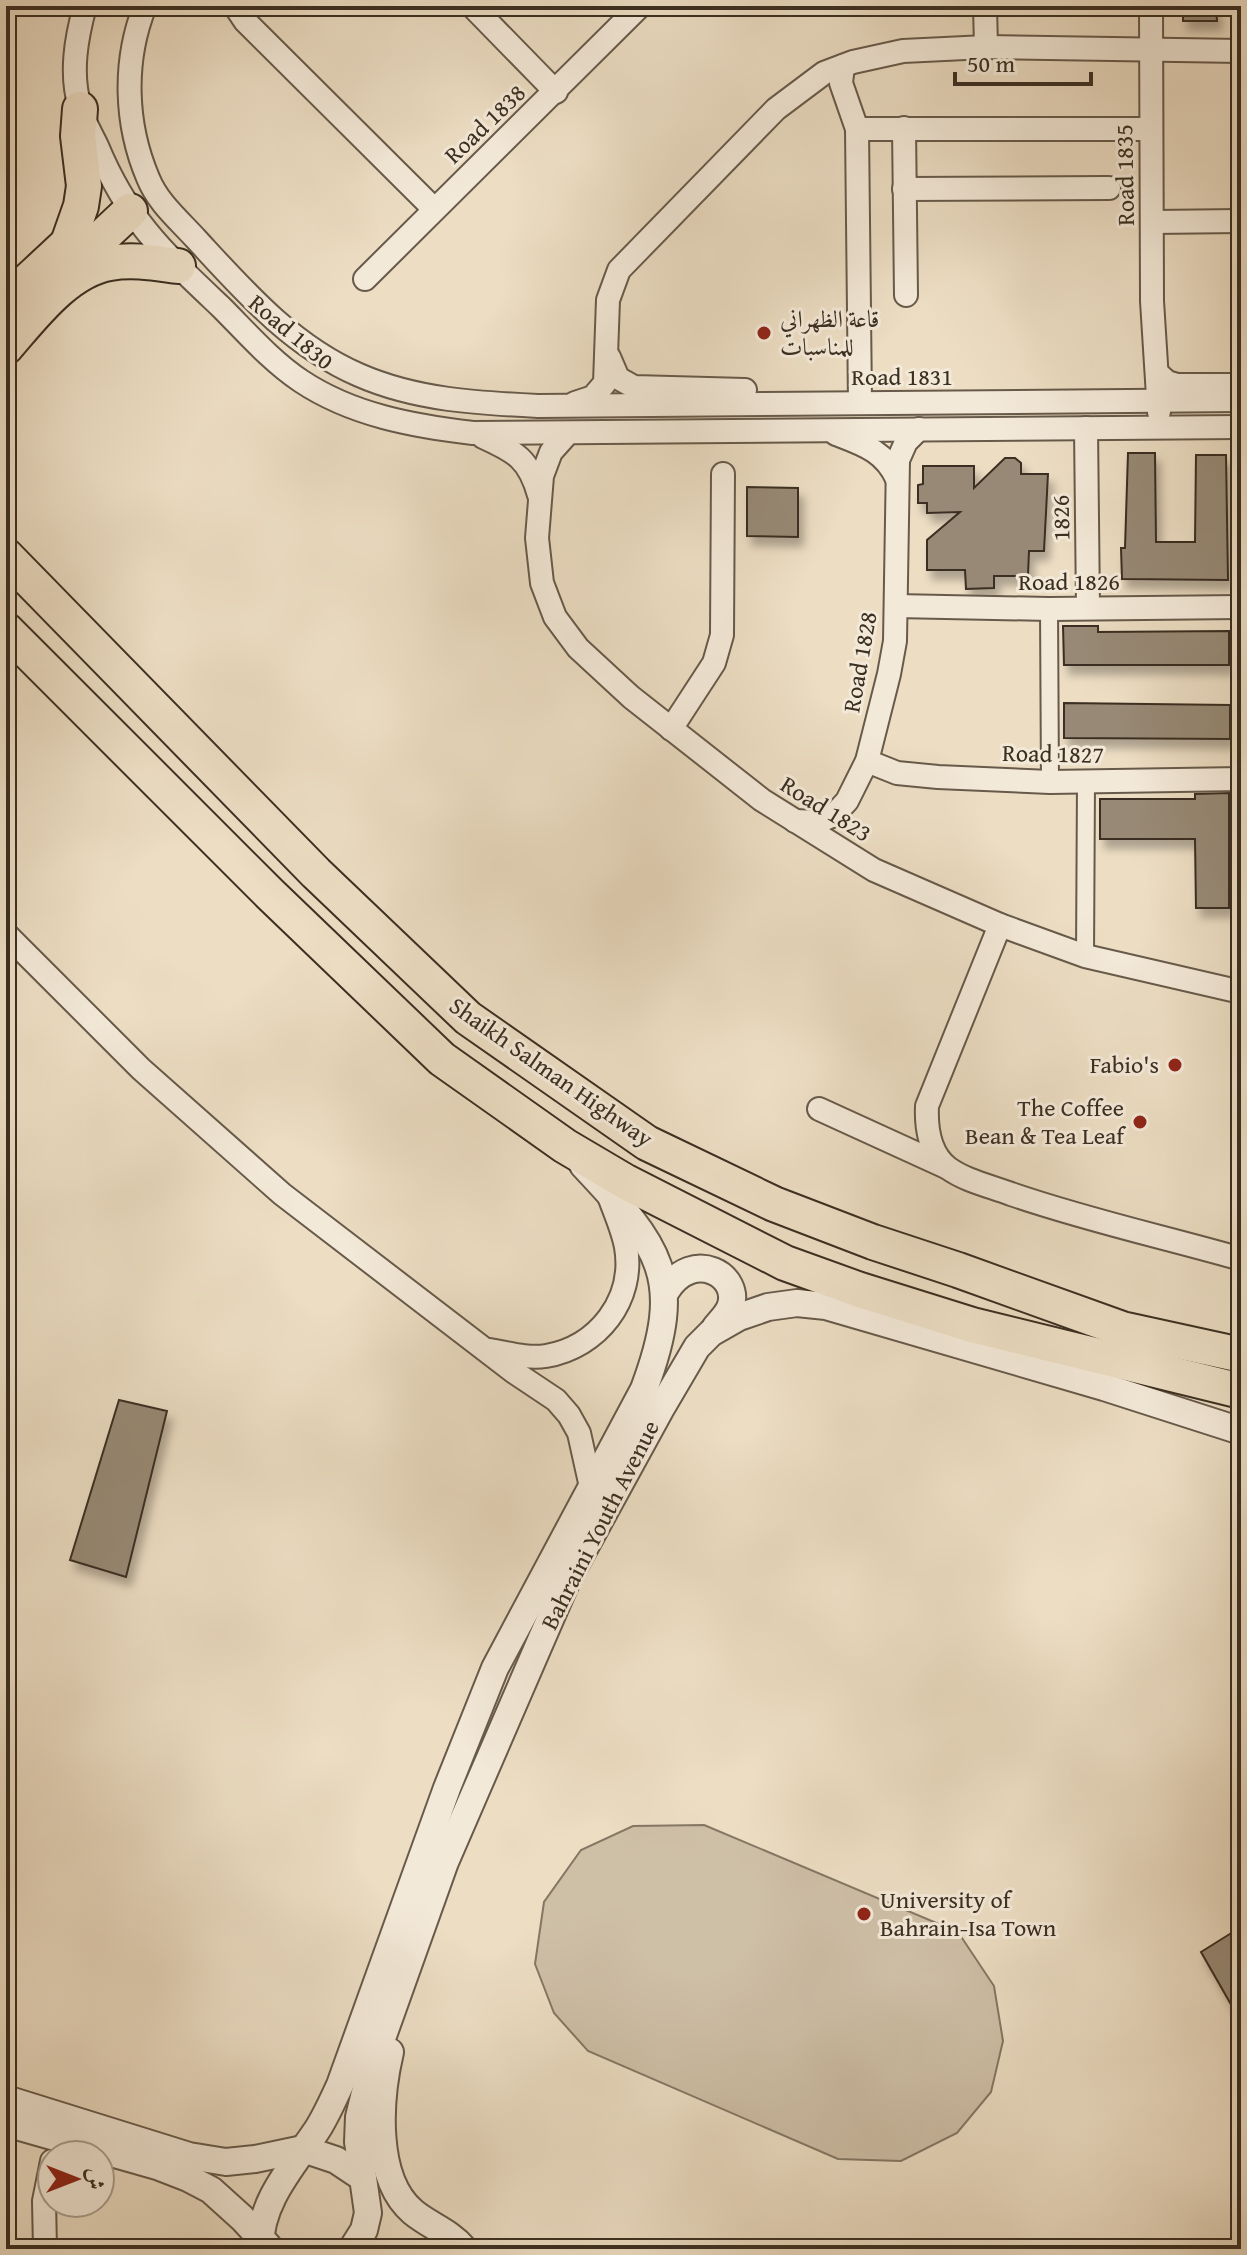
<svg xmlns="http://www.w3.org/2000/svg" width="1247" height="2255" font-family="'Gentium Book Plus',Amiri,serif">
  <defs>
    <filter id="shadow"><feDropShadow dx="5" dy="9" stdDeviation="4" flood-color="#0004"/></filter>
  </defs>
  <rect width="100%" height="100%" fill="#ecddc3"/>
  <filter id="stains"><feTurbulence type="fractalNoise" baseFrequency=".0025" numOctaves="4"/><feColorMatrix values="0 0 0 0 .2 0 0 0 0 .09 0 0 0 0 .02 0 0 0 .5 -.17"/></filter>
  <radialGradient id="worn" r=".72"><stop offset=".6" stop-color="#630" stop-opacity="0"/><stop offset="1" stop-color="#630" stop-opacity=".3"/></radialGradient>
  <path fill="#cebfa7" stroke="#847764" stroke-width="2" d="M 704,1825 L 958,1932 L 994,1986 L 1003,2041 L 991,2092 L 957,2133 L 901,2161 L 838,2159 L 588,2051 L 554,2013 L 535,1964 L 544,1902 L 581,1850 L 633,1826 Z"/>
  <g fill="#978975" stroke="#3b2f21" stroke-width="2" filter="url(#shadow)">
    <path d="M 1183,6 L 1216,6 L 1217,21 L 1183,21 Z"/>
    <path d="M 1128,453 L 1155,453 L 1156,542 L 1195,542 L 1196,455 L 1226,455 L 1228,580 L 1122,579 L 1121,548 L 1125,548 Z"/>
    <path d="M 1005,458 L 1015,458 L 1021,463 L 1021,474 L 1048,474 L 1044,551 L 1029,551 L 1028,576 L 994,576 L 994,588 L 966,589 L 965,570 L 927,570 L 927,540 L 960,512 L 927,513 L 927,503 L 918,503 L 918,485 L 923,484 L 923,466 L 974,466 L 974,488 Z"/>
    <path d="M 747,487 L 798,488 L 798,537 L 747,536 Z"/>
    <path d="M 1063,626 L 1098,626 L 1098,632 L 1229,631 L 1229,665 L 1064,665 Z"/>
    <path d="M 1064,703 L 1230,705 L 1230,739 L 1064,738 Z"/>
    <path d="M 1229,793 L 1229,908 L 1196,908 L 1195,839 L 1100,839 L 1100,799 L 1195,799 L 1195,794 Z"/>
    <path d="M 119,1400 L 167,1411 L 126,1577 L 70,1560 Z"/>
    <path d="M 1241,1927 L 1241,2022 L 1201,1952 Z"/>
  </g>
  <g fill="none" stroke-linecap="round" stroke-linejoin="round">
    <defs>
      <g id="pedestrian">
        <path d="M 1049,609 L 1050,782"/>
        <path d="M 1085,956 L 1086,782"/>
      </g>
      <g id="minor">
        <path d="M 85,6 C 76,39 70,74 80,107 C 83,121 91,133 97,146 C 128,221 164,253 221,307 C 246,332 271,361 301,381 C 352,415 413,426 473,433 L 1241,427"/>
        <path d="M 145,6 C 123,61 125,124 148,178 C 158,203 179,220 197,240 C 245,292 292,346 359,375 C 416,400 477,403 538,406 L 1241,400"/>
        <path d="M 235,6 L 245,21 L 434,209"/>
        <path d="M 472,6 L 556,92"/>
        <path d="M 985,6 L 986,47"/>
        <path d="M 1151,6 L 1152,301 L 1159,412"/>
        <path d="M 843,66 L 841,83 L 857,129 L 860,403"/>
        <path d="M 904,128 L 906,295"/>
        <path d="M 857,129 L 1150,129"/>
        <path d="M 904,189 L 1109,188"/>
        <path d="M 1152,222 L 1241,221"/>
        <path d="M 365,279 L 640,6"/>
        <path d="M 609,357 L 618,378 L 634,387 L 745,390"/>
        <path d="M 1157,373 L 1167,382 L 1177,385 L 1241,385"/>
        <path d="M 575,403 L 593,397 L 605,383 L 608,300 L 619,270 L 776,109 L 824,73 L 853,62 L 903,51 L 986,47 L 1241,51"/>
        <path d="M 1086,428 L 1088,608"/>
        <path d="M 568,433 L 551,452 L 542,476 L 537,538 L 542,583 L 555,617 L 578,648 L 631,697 L 762,800 L 874,870 L 1000,925 L 1085,956 L 1241,992"/>
        <path d="M 836,434 C 862,444 885,451 897,479"/>
        <path d="M 483,437 C 516,452 529,459 539,495"/>
        <path d="M 896,606 L 1049,609 L 1241,607"/>
        <path d="M 671,729 L 714,663 L 722,635 L 723,474"/>
        <path d="M 867,761 L 897,773 L 938,777 L 1050,782 L 1241,779"/>
        <path d="M 795,821 L 818,822 L 834,815 L 847,801 L 867,761 L 889,674 L 895,641 L 898,460 L 906,442 L 919,429"/>
        <path d="M 1000,925 L 927,1106 C 926,1128 930,1154 948,1168 C 966,1181 990,1186 1011,1194 C 1086,1220 1164,1237 1241,1259"/>
        <path d="M 6,934 L 141,1069 L 282,1194 L 514,1372 L 556,1400 L 569,1415 L 579,1433 L 591,1487"/>
        <path d="M 819,1109 L 946,1167"/>
        <path d="M 490,1350 C 508,1353 527,1359 546,1356 C 598,1347 635,1300 626,1247 C 623,1231 616,1215 610,1199"/>
        <path d="M 45,2249 L 44,2201 L 52,2161"/>
      </g>
      <g id="tertiary">
        <path d="M 666,1291 C 693,1247 743,1276 730,1308 C 727,1315 720,1322 715,1328"/>
        <path d="M 390,2052 C 379,2099 373,2178 413,2212 C 430,2226 450,2232 464,2249"/>
        <path d="M 6,2099 L 189,2156 L 226,2162 L 255,2159 L 303,2149 L 336,2160 L 363,2178"/>
        <path d="M 6,2123 L 157,2166 L 188,2178 L 211,2190 L 242,2218 L 268,2246"/>
        <path d="M 260,2249 C 259,2202 293,2166 317,2130 C 326,2116 333,2100 340,2085 L 447,1788 L 495,1668 L 644,1389 C 686,1277 660,1247 583,1165"/>
        <path d="M 352,2249 L 364,2230 L 368,2213 L 358,2142 L 359,2117 L 370,2072 L 445,1862 L 568,1578 L 660,1410 L 697,1347 L 711,1333 L 739,1317 L 768,1307 L 797,1303 L 826,1306 L 1104,1387 L 1241,1431"/>
      </g>
      <g id="primary">
        <path d="M 68,243 L 81,206 L 84,186 L 78,136 L 80,109"/>
        <path d="M 67,270 L 130,211"/>
        <path d="M 6,301 L 78,234"/>
        <path d="M 6,347 C 33,316 67,270 110,263 C 133,259 155,263 178,266"/>
        <path d="M 6,556 L 316,873 L 468,1018 L 647,1143 L 774,1204 L 873,1242 L 958,1270 L 1122,1329 L 1241,1355"/>
        <path d="M 6,630 L 270,894 L 442,1059 L 565,1146 L 626,1182 L 785,1263 L 860,1290 L 972,1325 L 1241,1391"/>
      </g>
    </defs>
    <use href="#pedestrian" stroke="#675a4a" stroke-width="20"/>
    <use href="#minor" stroke="#675a4a" stroke-width="26"/>
    <use href="#tertiary" stroke="#675a4a" stroke-width="30"/>
    <use href="#primary" stroke="#3b2f21" stroke-width="38"/>
    <use href="#pedestrian" stroke="#f3e9d8" stroke-width="16"/>
    <use href="#minor" stroke="#f3e9d8" stroke-width="22"/>
    <use href="#tertiary" stroke="#f3e9d8" stroke-width="26"/>
    <use href="#primary" stroke="#ecddc3" stroke-width="34"/>
  </g>
  <g fill="#8f2418" stroke="#f3e9d8" stroke-width="3">
    <circle cx="764" cy="333" r="8"/>
    <circle cx="1175" cy="1065" r="8"/>
    <circle cx="1140" cy="1122" r="8"/>
    <circle cx="864" cy="1914" r="8"/>
  </g>
  <g text-anchor="middle" stroke-width="6" stroke-linejoin="round" paint-order="stroke">
    <g font-size="24" fill="#3b2f21" stroke="#f3e9d8">
      <text transform="translate(485 124) rotate(-44)" y="8">Road 1838</text>
      <text transform="translate(1125 175) rotate(-91)" y="8">Road 1835</text>
      <text transform="translate(291 332) rotate(40)" y="8">Road 1830</text>
      <text x="902" y="385">Road 1831</text>
      <text transform="translate(1061 518) rotate(-91)" y="8">1826</text>
      <text x="1069" y="590">Road 1826</text>
      <text transform="translate(860 662) rotate(-80)" y="8">Road 1828</text>
      <text transform="translate(1053 754) rotate(1)" y="8">Road 1827</text>
      <text transform="translate(826 809) rotate(32)" y="8">Road 1823</text>
      <text transform="translate(551 1072) rotate(35)" y="8">Shaikh Salman Highway</text>
      <text transform="translate(600 1525) rotate(-63)" y="8">Bahraini Youth Avenue</text>
    </g>
    <g font-size="24" fill="#3b2f21" stroke="#f3e9d8" text-anchor="start">
      <text x="780" y="327">قاعة الظهراني<tspan x="780" dy="28">للمناسبات</tspan></text>
      <text x="1159" y="1073" text-anchor="end">Fabio's</text>
      <text x="1124" y="1116" text-anchor="end">The Coffee<tspan x="1124" dy="28">Bean &amp; Tea Leaf</tspan></text>
      <text x="880" y="1908">University of<tspan x="880" dy="28">Bahrain-Isa Town</tspan></text>
    </g>
  </g>
  <rect width="1247" height="2255" fill="none" stroke="#ecddc3" stroke-width="32"/>
  <rect x="8" y="8" width="1231" height="2239" fill="none" stroke="#3b2f21" stroke-width="4"/>
  <rect x="16" y="16" width="1215" height="2223" fill="none" stroke="#3b2f21" stroke-width="2"/>
  <g transform="translate(76 2179) rotate(90)"><circle r="38" fill="#f3e9d8" stroke="#a99f8f" stroke-width="2"/>
  <path d="M0-6L14 30L0 20L-14 30Z" fill="#8f2418"/>
  <text y="-12" font-size="22" font-weight="bold" text-anchor="middle" fill="#3b2f21">ش</text>
  </g>
  <path d="M955 72v12h136v-12" fill="none" stroke="#3b2f21" stroke-width="4"/>
  <text x="967" y="72" font-size="24" fill="#3b2f21" stroke="#f3e9d8" stroke-width="6" paint-order="stroke">50 m</text>
  <rect width="100%" height="100%" filter="url(#stains)"/>
  <rect width="100%" height="100%" fill="url(#worn)"/>
</svg>
